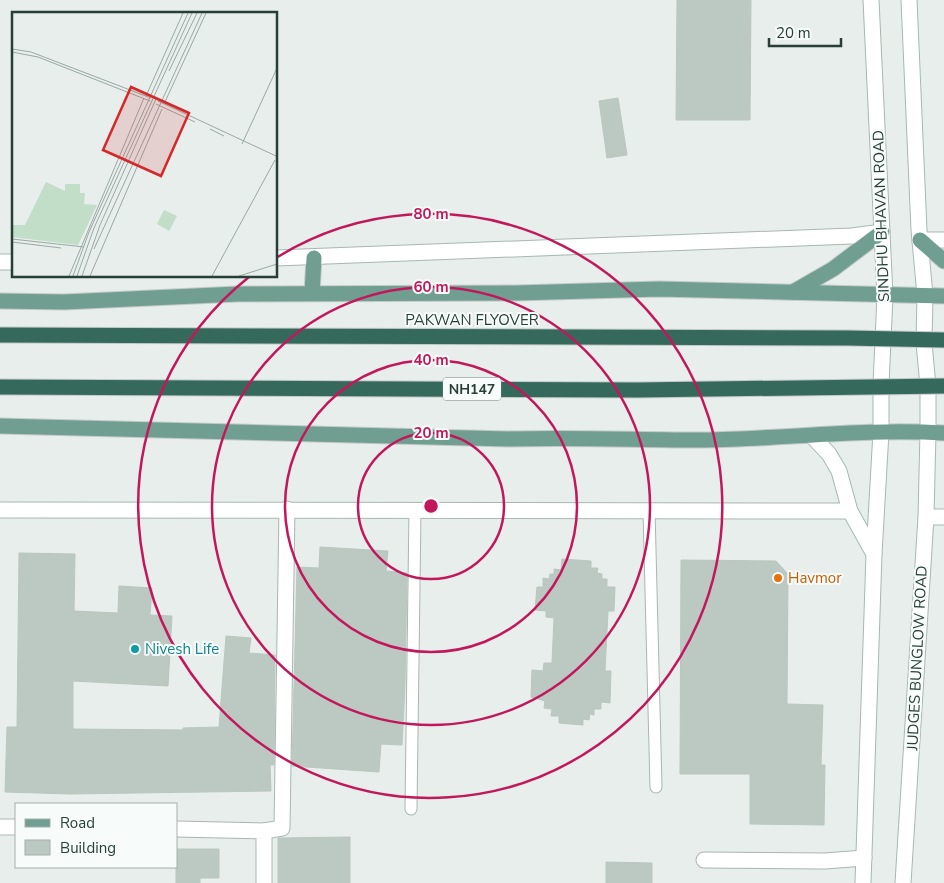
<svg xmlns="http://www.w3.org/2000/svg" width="944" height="883" font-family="'Nunito Sans',sans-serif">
  <rect width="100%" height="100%" fill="#e7eeeb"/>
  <g fill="#bcc9c3" stroke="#bac7c1">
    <path d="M 677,0 L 751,0 L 750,120 L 676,120 Z"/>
    <path d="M 618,98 L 627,155 L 607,158 L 599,101 Z"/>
    <path d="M 320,547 L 388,551 L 386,571 L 407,573 L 405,685 L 402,745 L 381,744 L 379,772 L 292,766 L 297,567 L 319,568 Z"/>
    <path d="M 19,553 L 75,554 L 74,611 L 118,613 L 119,586 L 152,588 L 150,615 L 172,616 L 168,686 L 73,681 L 73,729 L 183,730 L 183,728 L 219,727 L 226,636 L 251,638 L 249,653 L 275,655 L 274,765 L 270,765 L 271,791 L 70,794 L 5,792 L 7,727 L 17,727 Z"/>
    <path d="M 562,559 L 591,561 L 591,568 L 598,568 L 597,573 L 602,574 L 602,579 L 607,579 L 607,587 L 615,587 L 614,611 L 608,611 L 605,671 L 611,671 L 610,703 L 601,702 L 601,709 L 594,709 L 594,715 L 590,714 L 589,720 L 583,719 L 583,725 L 559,723 L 559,716 L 551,716 L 552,709 L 544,708 L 545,701 L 531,697 L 532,670 L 543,671 L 544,663 L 552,663 L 554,618 L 546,617 L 546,611 L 535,610 L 537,587 L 543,587 L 543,578 L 549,579 L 550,574 L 554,574 L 554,569 L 561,570 Z"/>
    <path d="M 681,560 L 776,561 L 788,574 L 787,704 L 823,705 L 821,765 L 825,765 L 824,825 L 750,824 L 750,774 L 680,774 Z"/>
    <path d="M 350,837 L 350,883 L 278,883 L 278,838 Z"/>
    <path d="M 176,849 L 219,849 L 219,878 L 200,878 L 200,883 L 176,883 Z"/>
    <path d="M 606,862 L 652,863 L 652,883 L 606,883 Z"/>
  </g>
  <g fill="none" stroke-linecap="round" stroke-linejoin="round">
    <defs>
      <g id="lane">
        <path d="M 649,511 L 656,787"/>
        <path d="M 411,809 L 415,510"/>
      </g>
      <g id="street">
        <path d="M 0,827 L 16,827"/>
        <path d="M 176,829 L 264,831 L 264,883"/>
        <path d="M 264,831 L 282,828 L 287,509"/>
        <path d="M 704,860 L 825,861 L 864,858"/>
      </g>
      <g id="secondary">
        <path d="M 920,240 L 944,240"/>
        <path d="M 276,258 L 852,236 L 882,232"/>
        <path d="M 0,262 L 14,262"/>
        <path d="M 812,436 L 829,454 L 839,471 L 850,511 L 874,554"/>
        <path d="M 0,510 L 850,511"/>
        <path d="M 926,517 L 944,517"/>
        <path d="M 863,883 L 874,554 L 881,432 L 881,385 L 885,296 L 871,0"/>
        <path d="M 903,883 L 926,517 L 928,432 L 928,386 L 924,343 L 925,295 L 919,230 L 909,0"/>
      </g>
      <g id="primary">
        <path d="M 920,240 L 944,261"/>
        <path d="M 793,292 L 833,269 L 882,232"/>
        <path d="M 312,293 L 314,258"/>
        <path d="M 0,301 L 64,302 L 238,294 L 516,293 L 659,289 L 944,296"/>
        <path d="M 0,426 L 508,439 C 574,437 639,440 705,440 C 785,439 865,428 944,433"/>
      </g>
    </defs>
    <use href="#lane" stroke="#aab6b1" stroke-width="13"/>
    <use href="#street" stroke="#aab6b1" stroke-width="17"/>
    <use href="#secondary" stroke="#a6b9b1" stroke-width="17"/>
    <use href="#primary" stroke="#c3c9c7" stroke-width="17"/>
    <use href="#lane" stroke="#fff" stroke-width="11"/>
    <use href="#street" stroke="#fff" stroke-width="15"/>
    <use href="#secondary" stroke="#fff" stroke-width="15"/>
    <use href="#primary" stroke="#709f91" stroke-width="15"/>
    <defs>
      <g id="highway-bridge">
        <path d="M 0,335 L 848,338 L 944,340"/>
        <path d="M 0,387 L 638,390 L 944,386"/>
      </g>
    </defs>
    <use href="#highway-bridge" stroke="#c3c9c7" stroke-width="17" stroke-linecap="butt"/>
    <use href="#highway-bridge" stroke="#35695c" stroke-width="15"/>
  </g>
  <g fill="none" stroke="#c2185b" stroke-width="2.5">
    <circle cx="431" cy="506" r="73"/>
    <circle cx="431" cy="506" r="146"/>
    <circle cx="431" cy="506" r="219"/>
    <path d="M276 258A292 292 0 1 1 249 277"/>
  </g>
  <circle fill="#e8710a" stroke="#f7fbf9" stroke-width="2" cx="778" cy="578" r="5"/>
  <circle fill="#0f9aa8" stroke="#f7fbf9" stroke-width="2" cx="135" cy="649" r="5"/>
  <g text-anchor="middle" stroke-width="4" stroke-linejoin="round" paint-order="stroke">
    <rect fill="#f7fbf9" stroke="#657771" stroke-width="1" x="443" y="377.5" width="58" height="23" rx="4"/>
    <g font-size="14" font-weight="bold" fill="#273f37">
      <text x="472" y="394">NH147</text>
    </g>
    <g font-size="15" fill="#273f37" stroke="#f7fbf9">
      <text transform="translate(881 216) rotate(-92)" y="5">SINDHU BHAVAN ROAD</text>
      <text x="472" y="325">PAKWAN FLYOVER</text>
      <text transform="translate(917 658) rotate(-87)" y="5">JUDGES BUNGLOW ROAD</text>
    </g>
    <g font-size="15" fill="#c56008" stroke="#f7fbf9" text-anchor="start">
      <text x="788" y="583">Havmor</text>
    </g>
    <g font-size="15" fill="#0d838f" stroke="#f7fbf9" text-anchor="start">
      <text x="145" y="654">Nivesh Life</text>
    </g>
  </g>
  <g transform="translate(12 12)">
    <rect width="265" height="265" fill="#e7eeeb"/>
    <path d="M 34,170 L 53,179 L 53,172 L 68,172 L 68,181 L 73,181 L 72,192 L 85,193 L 66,233 L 0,225 L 0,213 L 13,213 ZM 152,198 L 165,204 L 157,219 L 145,212 Z" fill="#c2ddc8"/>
    <path fill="none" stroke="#9aa8a3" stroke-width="1" d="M 0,37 L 19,40 L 139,86M 0,40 L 26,45 L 138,89M 157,59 L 185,1M 134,84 L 171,1M 146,89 L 264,144M 144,92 L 183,110M 152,92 L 194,1M 198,117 L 212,124M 230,132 L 265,56M 0,227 L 72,235M 0,230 L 49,236M 82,237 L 190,1M 57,264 L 132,86M 61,264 L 77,220 L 176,1M 65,264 L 82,216 L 180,1M 70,264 L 88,213 L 144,87M 78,264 L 150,97M 200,264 L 263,148M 227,264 L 265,252"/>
    <path fill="#d62828" fill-opacity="0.15" stroke="#d62828" stroke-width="2.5" d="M 119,75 L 177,101 L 149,164 L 91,138 Z"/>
    <rect width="265" height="265" fill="none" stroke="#273f37" stroke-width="2.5"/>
  </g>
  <circle cx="431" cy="506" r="8" fill="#c2185b" stroke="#f7fbf9" stroke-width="2.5"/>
  <g font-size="15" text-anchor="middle" font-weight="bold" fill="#c2185b" stroke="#f7fbf9" stroke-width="4" stroke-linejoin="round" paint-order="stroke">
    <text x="431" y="219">80 m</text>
    <text x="431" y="292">60 m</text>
    <text x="431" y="365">40 m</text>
    <text x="431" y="438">20 m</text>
  </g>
  <rect x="15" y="803" width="162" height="65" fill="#f7fbf9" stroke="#a4b0ab"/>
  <rect x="25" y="819" width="25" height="8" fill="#709f91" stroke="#a4b0ab"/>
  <text x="60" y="828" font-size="15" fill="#273f37">Road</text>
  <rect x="25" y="840" width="25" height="15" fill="#bcc9c3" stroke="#a4b0ab"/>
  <text x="60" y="853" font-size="15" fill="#273f37">Building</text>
  <path d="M769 38v8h72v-8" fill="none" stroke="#273f37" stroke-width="2.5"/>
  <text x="776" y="38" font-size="15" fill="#273f37" stroke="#f7fbf9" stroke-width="4" paint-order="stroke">20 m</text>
</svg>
